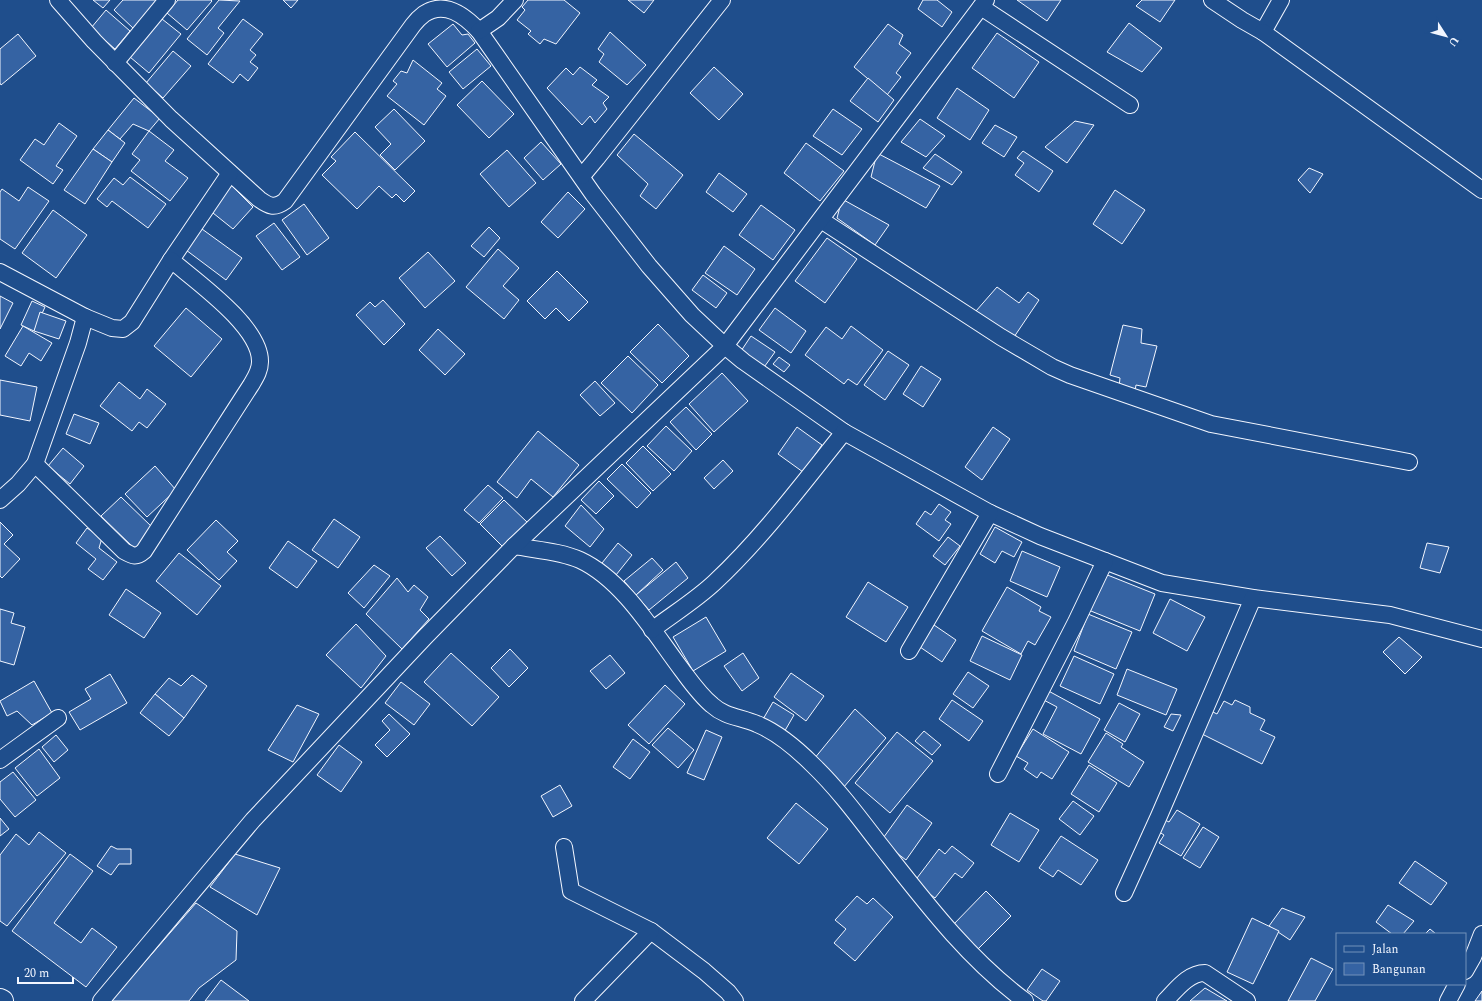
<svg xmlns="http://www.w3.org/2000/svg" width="1482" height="1001" font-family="Spectral,serif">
  <rect width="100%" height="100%" fill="#1f4e8c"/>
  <g fill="#3563a3" stroke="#f2f6ff">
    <path d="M 93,0 L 110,0 L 103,8 Z"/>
    <path d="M 123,0 L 160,0 L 134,29 L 114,10 Z"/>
    <path d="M 178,0 L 211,0 L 212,1 L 187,30 L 167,13 Z"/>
    <path d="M 219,0 L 240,1 L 218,28 L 224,33 L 207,55 L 187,39 Z"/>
    <path d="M 283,0 L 298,0 L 291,8 Z"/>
    <path d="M 528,0 L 564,0 L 580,13 L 556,44 L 544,39 L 540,44 L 528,34 L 531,31 L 517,20 L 525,10 L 522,7 Z"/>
    <path d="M 628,0 L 654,0 L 644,13 Z"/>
    <path d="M 923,0 L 937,0 L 952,12 L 942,27 L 918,9 Z"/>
    <path d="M 1017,0 L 1061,0 L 1047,21 Z"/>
    <path d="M 1142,0 L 1175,0 L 1160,22 L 1136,6 Z"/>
    <path d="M 106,10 L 130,31 L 115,49 L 91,28 Z"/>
    <path d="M 162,19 L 181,34 L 149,73 L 130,57 Z"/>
    <path d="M 243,19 L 263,34 L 250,50 L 256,55 L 250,62 L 258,68 L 248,81 L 240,74 L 233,83 L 208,64 Z"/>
    <path d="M 1129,23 L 1162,48 L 1142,72 L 1107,52 Z"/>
    <path d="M 453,24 L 462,35 L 468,34 L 475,43 L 447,67 L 428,44 Z"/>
    <path d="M 888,24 L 903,35 L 899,44 L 911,53 L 896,73 L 901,77 L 887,95 L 854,67 Z"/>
    <path d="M 610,32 L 646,65 L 627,85 L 599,62 L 604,54 L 598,49 Z"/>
    <path d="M 997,33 L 1039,62 L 1014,98 L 972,68 Z"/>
    <path d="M 18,34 L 36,56 L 1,85 L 0,83 L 0,49 Z"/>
    <path d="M 477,49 L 491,66 L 463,89 L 449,72 Z"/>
    <path d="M 173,51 L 191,66 L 163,98 L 146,83 Z"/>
    <path d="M 413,60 L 442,83 L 437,89 L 446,96 L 424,125 L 387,96 L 397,84 L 393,81 L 401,71 L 407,73 Z"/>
    <path d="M 580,67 L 597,80 L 592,85 L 609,97 L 603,103 L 607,109 L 595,123 L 590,116 L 582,125 L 547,88 L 566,68 L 573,75 Z"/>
    <path d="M 714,67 L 743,94 L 719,120 L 690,93 Z"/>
    <path d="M 868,78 L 894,100 L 878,122 L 850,101 Z"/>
    <path d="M 482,81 L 514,114 L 489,138 L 457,105 Z"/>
    <path d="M 957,88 L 989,110 L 970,140 L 937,118 Z"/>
    <path d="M 134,98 L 160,118 L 149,131 L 133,124 L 120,139 L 108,130 Z"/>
    <path d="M 394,109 L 425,141 L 395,170 L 380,155 L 391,144 L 375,127 Z"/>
    <path d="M 833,109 L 862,129 L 842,155 L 813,136 Z"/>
    <path d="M 920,119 L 945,136 L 926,157 L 901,142 Z"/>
    <path d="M 1075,121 L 1094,125 L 1067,163 L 1045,147 Z"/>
    <path d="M 59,123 L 77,136 L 56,166 L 63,170 L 53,184 L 20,160 L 35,139 L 44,145 Z"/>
    <path d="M 995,125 L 1017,137 L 1004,157 L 982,143 Z"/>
    <path d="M 108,130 L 125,143 L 112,162 L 93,149 Z"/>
    <path d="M 149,131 L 174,150 L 165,161 L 188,178 L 170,201 L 131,171 L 140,160 L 132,154 Z"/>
    <path d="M 355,132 L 415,191 L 404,202 L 396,194 L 392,198 L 379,186 L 357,209 L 322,175 L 336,161 L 331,157 Z"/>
    <path d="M 634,134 L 683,175 L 656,209 L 640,196 L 648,184 L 617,155 Z"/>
    <path d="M 541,142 L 561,164 L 543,180 L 524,158 Z"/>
    <path d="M 806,143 L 844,171 L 820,201 L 784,173 Z"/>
    <path d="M 93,149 L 112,162 L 85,204 L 64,190 Z"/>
    <path d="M 507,150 L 536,183 L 509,207 L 480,174 Z"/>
    <path d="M 1023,151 L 1053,171 L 1039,192 L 1015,175 L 1024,163 L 1017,158 Z"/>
    <path d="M 877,153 L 940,186 L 926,208 L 871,177 Z"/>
    <path d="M 935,154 L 962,172 L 952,185 L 923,168 Z"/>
    <path d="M 1309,168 L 1323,174 L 1310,193 L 1298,180 Z"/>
    <path d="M 719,173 L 747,194 L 733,212 L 706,192 Z"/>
    <path d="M 130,177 L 166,204 L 148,228 L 112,201 L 107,207 L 97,199 L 114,178 L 123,185 Z"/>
    <path d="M 230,184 L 253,207 L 233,229 L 208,209 Z"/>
    <path d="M 28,187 L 49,201 L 15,249 L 0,239 L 0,192 L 2,189 L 19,201 Z"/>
    <path d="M 1115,190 L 1145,210 L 1122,244 L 1093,224 Z"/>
    <path d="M 568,192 L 585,209 L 558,238 L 541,222 Z"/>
    <path d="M 842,199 L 889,225 L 875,245 L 837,218 Z"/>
    <path d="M 304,204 L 329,238 L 307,255 L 282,220 Z"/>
    <path d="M 761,205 L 795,230 L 773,260 L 739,235 Z"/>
    <path d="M 53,210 L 87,235 L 56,278 L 22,253 Z"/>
    <path d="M 274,223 L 300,257 L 282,270 L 256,236 Z"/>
    <path d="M 489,227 L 500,238 L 484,257 L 471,246 Z"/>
    <path d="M 202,229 L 242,258 L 226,280 L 186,250 Z"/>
    <path d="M 827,238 L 857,259 L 825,303 L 795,281 Z"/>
    <path d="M 724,246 L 755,269 L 737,295 L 705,273 Z"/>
    <path d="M 498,249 L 519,268 L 503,286 L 519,300 L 504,319 L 466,287 Z"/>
    <path d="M 428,252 L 455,281 L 425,308 L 399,278 Z"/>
    <path d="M 557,271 L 588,302 L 569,321 L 556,308 L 545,319 L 527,301 Z"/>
    <path d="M 703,275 L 727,293 L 716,308 L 692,290 Z"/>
    <path d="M 997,287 L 1019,303 L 1028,292 L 1039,300 L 1014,337 L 976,311 Z"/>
    <path d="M 0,296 L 13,303 L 0,329 Z"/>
    <path d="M 383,300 L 405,324 L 384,345 L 356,315 L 370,302 L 375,307 Z"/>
    <path d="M 32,301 L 45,307 L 34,331 L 21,325 Z"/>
    <path d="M 186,308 L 222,339 L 191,377 L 154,346 Z"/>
    <path d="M 775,308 L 806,331 L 791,353 L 759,330 Z"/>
    <path d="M 40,312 L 66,321 L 59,339 L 34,331 Z"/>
    <path d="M 658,324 L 689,356 L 662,383 L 630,352 Z"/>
    <path d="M 1123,325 L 1142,329 L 1141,343 L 1157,346 L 1146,387 L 1136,385 L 1135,391 L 1119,387 L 1120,378 L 1110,375 Z"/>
    <path d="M 23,326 L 52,343 L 41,361 L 29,353 L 21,366 L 5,356 Z"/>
    <path d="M 851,326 L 883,350 L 857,385 L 848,379 L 844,384 L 805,355 L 826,327 L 842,339 Z"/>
    <path d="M 438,329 L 465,354 L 445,375 L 419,350 Z"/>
    <path d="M 751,336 L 775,352 L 762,370 L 739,354 Z"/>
    <path d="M 888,351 L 909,365 L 885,400 L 864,385 Z"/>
    <path d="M 628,356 L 658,385 L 632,413 L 601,383 Z"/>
    <path d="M 779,357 L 790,365 L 784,372 L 773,364 Z"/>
    <path d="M 921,366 L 941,379 L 923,407 L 903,394 Z"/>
    <path d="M 722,373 L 748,401 L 714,432 L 689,404 Z"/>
    <path d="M 0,380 L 37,387 L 30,421 L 0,415 Z"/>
    <path d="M 595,381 L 615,403 L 600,416 L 580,395 Z"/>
    <path d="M 119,382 L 140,399 L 147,389 L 166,404 L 147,428 L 139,422 L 132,431 L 100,406 Z"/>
    <path d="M 686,407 L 712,434 L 696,450 L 670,422 Z"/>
    <path d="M 74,414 L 99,423 L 90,444 L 66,434 Z"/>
    <path d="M 666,426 L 692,451 L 674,471 L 647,446 Z"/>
    <path d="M 797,427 L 822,445 L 803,472 L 778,454 Z"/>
    <path d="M 993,427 L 1010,439 L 982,480 L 965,467 Z"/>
    <path d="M 538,431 L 579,465 L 553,497 L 531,479 L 517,498 L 497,482 Z"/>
    <path d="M 643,446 L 671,474 L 653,491 L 626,463 Z"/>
    <path d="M 63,448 L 84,466 L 70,484 L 48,466 Z"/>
    <path d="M 723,460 L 733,471 L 714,489 L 704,478 Z"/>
    <path d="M 622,464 L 651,493 L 637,508 L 607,479 Z"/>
    <path d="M 155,466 L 176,490 L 147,517 L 125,494 Z"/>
    <path d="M 599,481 L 614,496 L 596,514 L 581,500 Z"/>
    <path d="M 488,485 L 503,498 L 479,523 L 464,510 Z"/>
    <path d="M 121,497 L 152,527 L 136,550 L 101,516 Z"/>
    <path d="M 504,500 L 528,523 L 504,548 L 480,524 Z"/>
    <path d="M 939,504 L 951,512 L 945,520 L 951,524 L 939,541 L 916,524 L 925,511 L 931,515 Z"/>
    <path d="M 581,505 L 604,529 L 590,547 L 565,526 Z"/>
    <path d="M 334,519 L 360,537 L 338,568 L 312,550 Z"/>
    <path d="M 216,520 L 238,541 L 227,552 L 237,561 L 219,580 L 187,550 Z"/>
    <path d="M 0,522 L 13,535 L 4,544 L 20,559 L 2,578 L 0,576 Z"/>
    <path d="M 995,527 L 1022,542 L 1014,557 L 1002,551 L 995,563 L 980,554 Z"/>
    <path d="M 87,528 L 102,538 L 99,548 L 117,562 L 103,580 L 88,569 L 96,559 L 76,543 Z"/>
    <path d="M 440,536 L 466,563 L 452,576 L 426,548 Z"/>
    <path d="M 948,537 L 960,546 L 945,565 L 933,556 Z"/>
    <path d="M 288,541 L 317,561 L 297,588 L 269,568 Z"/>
    <path d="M 618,543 L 632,555 L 616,575 L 602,563 Z"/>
    <path d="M 1427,543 L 1449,547 L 1440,573 L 1420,568 Z"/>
    <path d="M 1022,551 L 1060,567 L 1047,597 L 1010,581 Z"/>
    <path d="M 179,553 L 221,586 L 197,615 L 156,581 Z"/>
    <path d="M 652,558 L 663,570 L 636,595 L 624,581 Z"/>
    <path d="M 676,562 L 688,578 L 649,610 L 636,595 Z"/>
    <path d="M 374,565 L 390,576 L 364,608 L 348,593 Z"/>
    <path d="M 1100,572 L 1155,594 L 1140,631 L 1086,609 Z"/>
    <path d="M 397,578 L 408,592 L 414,585 L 428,597 L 420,610 L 429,619 L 402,649 L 366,614 Z"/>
    <path d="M 868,582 L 908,607 L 886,642 L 846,617 Z"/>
    <path d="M 1007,587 L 1041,607 L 1039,611 L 1051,617 L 1035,645 L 1028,641 L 1021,654 L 982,631 Z"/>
    <path d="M 126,589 L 161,613 L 144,638 L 109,615 Z"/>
    <path d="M 1170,599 L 1205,617 L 1187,651 L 1153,633 Z"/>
    <path d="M 0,609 L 14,613 L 11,623 L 25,627 L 14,665 L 0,661 Z"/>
    <path d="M 1088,614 L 1132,632 L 1116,669 L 1074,651 Z"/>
    <path d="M 706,617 L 726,651 L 693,671 L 673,637 Z"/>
    <path d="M 356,624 L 386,656 L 361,688 L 326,655 Z"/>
    <path d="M 934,625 L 956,640 L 942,662 L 920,647 Z"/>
    <path d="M 982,636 L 1022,655 L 1010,680 L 970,661 Z"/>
    <path d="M 1399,637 L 1422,657 L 1405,674 L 1383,652 Z"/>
    <path d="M 510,649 L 528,668 L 509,687 L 491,668 Z"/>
    <path d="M 451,653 L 499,697 L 472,726 L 424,682 Z"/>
    <path d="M 743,653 L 759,678 L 742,691 L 724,666 Z"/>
    <path d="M 610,655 L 625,673 L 606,689 L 590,671 Z"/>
    <path d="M 1074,656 L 1114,674 L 1100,704 L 1060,686 Z"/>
    <path d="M 1127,669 L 1177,689 L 1166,715 L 1117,695 Z"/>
    <path d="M 968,672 L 989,686 L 973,708 L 953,694 Z"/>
    <path d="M 791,673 L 824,696 L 806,721 L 774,697 Z"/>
    <path d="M 110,674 L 127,703 L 80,730 L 69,712 L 91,699 L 85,689 Z"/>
    <path d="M 192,675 L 207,686 L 184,718 L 155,694 L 169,678 L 181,686 Z"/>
    <path d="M 34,681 L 52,713 L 32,725 L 17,711 L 7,716 L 0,701 Z"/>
    <path d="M 401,682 L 430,704 L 414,725 L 385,703 Z"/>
    <path d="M 665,685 L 685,704 L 649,744 L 628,725 Z"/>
    <path d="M 1043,688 L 1100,719 L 1081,754 L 1043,734 L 1057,707 L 1038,697 Z"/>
    <path d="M 155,694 L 184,718 L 169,736 L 140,713 Z"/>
    <path d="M 952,700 L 983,721 L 969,741 L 939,719 Z"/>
    <path d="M 1235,700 L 1250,707 L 1250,713 L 1265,720 L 1260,730 L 1275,737 L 1262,764 L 1198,732 L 1209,710 L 1217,714 L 1224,701 L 1232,705 Z"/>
    <path d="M 773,702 L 794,715 L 783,734 L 762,721 Z"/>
    <path d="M 1119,703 L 1140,714 L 1125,742 L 1104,730 Z"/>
    <path d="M 297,705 L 319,714 L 293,762 L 268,750 Z"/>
    <path d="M 855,709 L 886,738 L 843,788 L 814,759 Z"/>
    <path d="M 389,714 L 410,734 L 387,757 L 375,745 L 390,730 L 382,721 Z"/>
    <path d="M 1171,714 L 1181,715 L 1173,731 L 1164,727 Z"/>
    <path d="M 668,728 L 694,750 L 678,768 L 652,745 Z"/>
    <path d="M 1033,729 L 1069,752 L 1052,779 L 1041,772 L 1037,778 L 1024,769 L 1028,763 L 1016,756 Z"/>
    <path d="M 706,730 L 722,737 L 704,780 L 687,773 Z"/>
    <path d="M 924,731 L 941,745 L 932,755 L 915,741 Z"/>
    <path d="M 897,732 L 933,761 L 890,813 L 855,783 Z"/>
    <path d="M 1106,733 L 1123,744 L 1121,747 L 1144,762 L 1129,787 L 1088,762 Z"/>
    <path d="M 56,735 L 68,750 L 54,762 L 42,747 Z"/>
    <path d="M 633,739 L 650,752 L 630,779 L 613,767 Z"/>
    <path d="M 339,745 L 362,762 L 341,792 L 317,775 Z"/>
    <path d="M 39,749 L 60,778 L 37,796 L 15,768 Z"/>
    <path d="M 1089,765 L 1117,783 L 1099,812 L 1071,794 Z"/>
    <path d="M 13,772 L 36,800 L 15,817 L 0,799 L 0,782 Z"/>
    <path d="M 560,785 L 572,806 L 553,817 L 541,796 Z"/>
    <path d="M 1073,801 L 1094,816 L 1080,835 L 1059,819 Z"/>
    <path d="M 796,803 L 828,829 L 799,864 L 767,838 Z"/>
    <path d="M 907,805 L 932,823 L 906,860 L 881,841 Z"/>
    <path d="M 1177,810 L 1200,824 L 1181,856 L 1159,843 L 1164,835 L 1156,830 L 1163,819 L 1169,822 Z"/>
    <path d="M 1010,813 L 1039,830 L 1019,862 L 991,845 Z"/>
    <path d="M 0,818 L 9,829 L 0,836 Z"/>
    <path d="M 1203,827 L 1219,837 L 1200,868 L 1183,858 Z"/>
    <path d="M 39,832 L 66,853 L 7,926 L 0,921 L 0,855 L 16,834 L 29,845 Z"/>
    <path d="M 1061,836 L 1098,860 L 1081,885 L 1058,870 L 1053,877 L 1039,868 Z"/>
    <path d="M 111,846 L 117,849 L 131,849 L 131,864 L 119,864 L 111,875 L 97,866 Z"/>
    <path d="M 952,846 L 974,863 L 962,878 L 955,873 L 935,898 L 914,882 L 939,849 L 945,854 Z"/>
    <path d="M 70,854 L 93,871 L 54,923 L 81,943 L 92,928 L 117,947 L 86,987 L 12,931 Z"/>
    <path d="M 235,854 L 280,868 L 257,915 L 210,887 Z"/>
    <path d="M 1415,861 L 1447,883 L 1431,905 L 1399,883 Z"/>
    <path d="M 986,891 L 1011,916 L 976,951 L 951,927 Z"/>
    <path d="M 857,896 L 867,904 L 873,898 L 893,917 L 855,961 L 834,943 L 846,929 L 835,920 Z"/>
    <path d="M 196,903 L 237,931 L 236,960 L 199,988 L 189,1001 L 111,1001 Z"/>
    <path d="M 1388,905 L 1414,921 L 1403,934 L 1392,934 L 1376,922 Z"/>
    <path d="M 1282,908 L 1305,917 L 1290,940 L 1269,926 Z"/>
    <path d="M 1252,918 L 1279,931 L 1253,984 L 1227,972 Z"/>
    <path d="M 1430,929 L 1436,934 L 1425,934 Z"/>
    <path d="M 1311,958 L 1333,969 L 1315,1001 L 1288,1001 Z"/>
    <path d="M 1042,969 L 1060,981 L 1046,1001 L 1043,1001 L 1027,990 Z"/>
    <path d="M 221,980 L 249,1001 L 205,1001 Z"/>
    <path d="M 1205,988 L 1227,1001 L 1190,1001 Z"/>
    <path d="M 1482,991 L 1482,1001 L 1475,1001 Z"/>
  </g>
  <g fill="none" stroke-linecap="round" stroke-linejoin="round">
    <defs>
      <g id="minor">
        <path d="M 58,0 L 94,41 L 171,119 L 259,199 C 269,206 274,209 285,201 L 413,25 C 416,21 420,17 424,14 C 445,0 465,16 479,31 L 593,194 L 649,266 L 692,315 L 725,346 L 743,361 L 844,432 L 990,513 L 1040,536 L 1162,583 L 1253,598 L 1390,615 L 1482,639"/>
        <path d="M 1212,0 L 1242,20 L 1263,32 L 1281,0"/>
        <path d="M 981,7 L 1130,105"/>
        <path d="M 479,31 L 498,18 L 515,0"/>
        <path d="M 1263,32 L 1482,190"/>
        <path d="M 115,63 L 167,0"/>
        <path d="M 582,176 L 597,158 L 722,0"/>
        <path d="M 821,220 L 1001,337 L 1052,367 L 1070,375 L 1211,424 L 1409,462"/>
        <path d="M 0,272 L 85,317 L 112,328 L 123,329 L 132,322 L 171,260 L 230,173"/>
        <path d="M 35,464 L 124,551 C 133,556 136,558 144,551 L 251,385 C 255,378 260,371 260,362 C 261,327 197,282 171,260"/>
        <path d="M 0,500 L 18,484 L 35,464 L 78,343 L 85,317"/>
        <path d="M 514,546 C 535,550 560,551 580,560 C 623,580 654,633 682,670 C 691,682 700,695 712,705 C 725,717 741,717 757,724 C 779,733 797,749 813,765 C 839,790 860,819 881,846 C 925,902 968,959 1025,1001"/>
        <path d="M 652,630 C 673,614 696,600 715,582 C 763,537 803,483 844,432"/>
        <path d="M 909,651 L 990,513"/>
        <path d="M 0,760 L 58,718"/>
        <path d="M 998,774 L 1076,622 L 1105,561"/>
        <path d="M 564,847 L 571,891 L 651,931 L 704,971 L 728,992 L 735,1001"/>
        <path d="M 1124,893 L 1159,816 L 1253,598"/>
        <path d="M 1465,971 L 1473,957 L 1482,934"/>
        <path d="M 101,1001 L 253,820 L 425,637 L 514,546 L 725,346 L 986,0"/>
        <path d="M 583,1001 L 651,931"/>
        <path d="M 1165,1001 C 1176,990 1188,973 1205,973 L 1247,1001"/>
        <path d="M 1448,1001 L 1457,984"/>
      </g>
      <path id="primary" d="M 0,1000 L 2,1001"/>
    </defs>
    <use href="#minor" stroke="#f2f6ff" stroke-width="18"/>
    <use href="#primary" stroke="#f2f6ff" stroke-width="24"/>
    <use href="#minor" stroke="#1f4e8c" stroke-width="16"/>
    <use href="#primary" stroke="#1f4e8c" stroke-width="22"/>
  </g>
  <rect x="1336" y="933" width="130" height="52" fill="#1f4e8c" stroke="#7391ba"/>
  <rect x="1344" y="946" width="20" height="6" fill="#1f4e8c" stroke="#7391ba"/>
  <text x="1372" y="953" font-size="12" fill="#f2f6ff">Jalan</text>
  <rect x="1344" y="963" width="20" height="12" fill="#3563a3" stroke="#7391ba"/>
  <text x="1372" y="973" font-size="12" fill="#f2f6ff">Bangunan</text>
  <g transform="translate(1446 36) rotate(126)" stroke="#1f4e8c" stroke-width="3" paint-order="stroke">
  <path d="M0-3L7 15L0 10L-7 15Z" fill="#f2f6ff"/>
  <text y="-6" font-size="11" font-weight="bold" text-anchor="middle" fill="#f2f6ff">U</text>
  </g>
  <path d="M18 977v6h55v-6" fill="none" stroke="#f2f6ff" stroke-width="2"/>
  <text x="24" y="977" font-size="12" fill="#f2f6ff" stroke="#1f4e8c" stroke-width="3" paint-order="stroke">20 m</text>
</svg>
